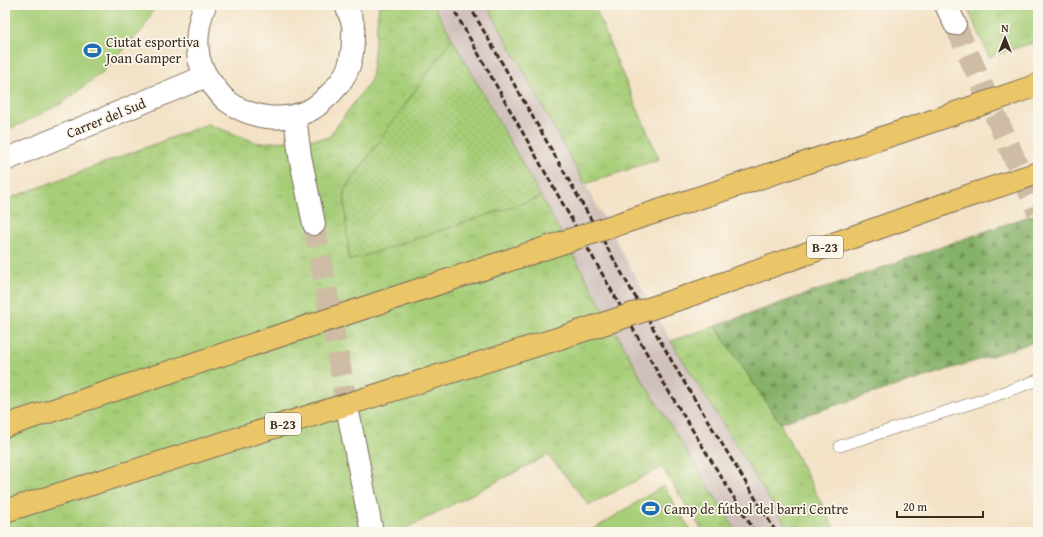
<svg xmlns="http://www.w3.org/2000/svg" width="1043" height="537" font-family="'Gentium Book Plus',serif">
  <defs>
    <pattern id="grass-tufts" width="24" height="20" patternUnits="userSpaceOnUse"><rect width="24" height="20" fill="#a7ce78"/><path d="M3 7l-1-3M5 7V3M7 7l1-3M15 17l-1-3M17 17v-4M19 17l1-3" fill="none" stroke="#91b167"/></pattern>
    <pattern id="forest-firs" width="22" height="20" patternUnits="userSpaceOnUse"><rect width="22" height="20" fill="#85b168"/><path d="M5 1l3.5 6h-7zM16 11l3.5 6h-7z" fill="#6e9055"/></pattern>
    <pattern id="garden-dots" width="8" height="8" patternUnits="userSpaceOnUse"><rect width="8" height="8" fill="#a7ce78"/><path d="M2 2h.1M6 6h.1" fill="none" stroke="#91b167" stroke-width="1.8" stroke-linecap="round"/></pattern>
  </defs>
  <rect width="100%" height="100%" fill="#fbf7ec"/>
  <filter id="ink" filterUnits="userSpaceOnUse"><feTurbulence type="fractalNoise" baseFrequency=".025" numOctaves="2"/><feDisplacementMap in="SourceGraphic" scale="8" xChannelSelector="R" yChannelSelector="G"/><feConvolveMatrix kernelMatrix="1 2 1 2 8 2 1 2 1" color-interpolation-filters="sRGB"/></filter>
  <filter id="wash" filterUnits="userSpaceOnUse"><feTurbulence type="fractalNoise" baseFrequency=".012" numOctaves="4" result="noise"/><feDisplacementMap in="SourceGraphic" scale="16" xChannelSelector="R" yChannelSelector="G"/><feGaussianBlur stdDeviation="0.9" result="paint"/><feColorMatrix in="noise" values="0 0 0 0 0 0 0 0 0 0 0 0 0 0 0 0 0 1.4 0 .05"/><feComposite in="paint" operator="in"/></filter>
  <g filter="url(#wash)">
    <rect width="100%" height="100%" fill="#f3e2c6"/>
    <path fill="#d0c0bc" d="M 433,5 L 487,5 L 664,329 L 790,532 L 737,532 L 643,381 Z"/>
    <g fill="url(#grass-tufts)" stroke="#717c4b">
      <path d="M 379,5 L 433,5 L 452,38 L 344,191 L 349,261 L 541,197 L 643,381 L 737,532 L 703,532 L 662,467 L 589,505 L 548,455 L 399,532 L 5,532 L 5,200 L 208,124 L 258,143 L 328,138 L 371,80 Z"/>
      <path d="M 487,5 L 594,5 L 616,59 L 659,159 L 585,184 Z"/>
      <path d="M 966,5 L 1038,5 L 1038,41 L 989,57 Z"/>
      <path d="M 715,326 L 780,423 L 836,532 L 790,532 L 671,341 Z"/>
    </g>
    <path fill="url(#forest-firs)" stroke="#606e43" d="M 1038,213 L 1038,341 L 780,423 L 715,326 Z"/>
    <path fill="url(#garden-dots)" stroke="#717c4b" d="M 452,38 L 541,197 L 349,261 L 344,191 Z"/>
    <g fill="#a7ce78" stroke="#717c4b">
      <path d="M 5,5 L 156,5 L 143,29 L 104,71 L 62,103 L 21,124 L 5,130 Z"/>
      <path d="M 663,486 L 692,532 L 589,532 Z"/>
    </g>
  </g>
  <g filter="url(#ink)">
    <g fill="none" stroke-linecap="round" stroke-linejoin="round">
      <g stroke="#cebda4" stroke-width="22" stroke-dasharray="22 11" stroke-linecap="butt">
        <path d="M 955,24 L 1038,212"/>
        <path d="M 314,224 L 349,417"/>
      </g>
      <defs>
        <path id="service" d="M 840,446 L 994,396 L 1038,380"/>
        <g id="minor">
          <path d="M 205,5 C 198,23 195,40 199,59 C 202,71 209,81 217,90 C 220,94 223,98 227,101 C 250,118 281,123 308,111 C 318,107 324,99 332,92 C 348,75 353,61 353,37 C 353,34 354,29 353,25 C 352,19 348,11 346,5"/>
          <path d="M 946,5 L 955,24"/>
          <path d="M 297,115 L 296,125 L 300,156 L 314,224"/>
          <path d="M 5,160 L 206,76"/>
          <path d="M 349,417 L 372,532"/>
        </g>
        <g id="motorway">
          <path d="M 643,216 L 900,132 L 1038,85"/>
          <path d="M 685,297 L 965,197 L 1038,173"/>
          <path d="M 5,426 L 534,252"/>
          <path d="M 5,511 L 560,338"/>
        </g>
      </defs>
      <use href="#service" stroke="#7b6a59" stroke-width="12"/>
      <use href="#minor" stroke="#7b6a59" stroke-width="24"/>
      <use href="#motorway" stroke="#7b6a59" stroke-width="24"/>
      <use href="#service" stroke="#fff" stroke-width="11"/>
      <use href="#minor" stroke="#fff" stroke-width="22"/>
      <use href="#motorway" stroke="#eac669" stroke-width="22"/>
      <g stroke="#3b2a1e" stroke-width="3" stroke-dasharray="6 3" stroke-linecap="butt">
        <path d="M 451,5 L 663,382 L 755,532"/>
        <path d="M 469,5 L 678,372 L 776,532"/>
      </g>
      <defs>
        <g id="motorway-bridge">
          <path d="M 534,252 L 643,216"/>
          <path d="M 560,338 L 685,297"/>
        </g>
      </defs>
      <use href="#motorway-bridge" stroke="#7b6a59" stroke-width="24" stroke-linecap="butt"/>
      <use href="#motorway-bridge" stroke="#eac669" stroke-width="22"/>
    </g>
  </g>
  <defs>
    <symbol id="stadium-bare" viewBox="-9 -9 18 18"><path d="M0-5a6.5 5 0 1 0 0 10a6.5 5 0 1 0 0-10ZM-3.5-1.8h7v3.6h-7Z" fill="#1f6fb2" stroke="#fbf7ec" stroke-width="2.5" paint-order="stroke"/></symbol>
  </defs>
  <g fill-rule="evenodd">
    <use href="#stadium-bare" x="80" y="38" width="25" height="25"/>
    <use href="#stadium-bare" x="638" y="496" width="25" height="25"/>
  </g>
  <g text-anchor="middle" stroke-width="3.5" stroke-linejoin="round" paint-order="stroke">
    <g fill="#fbf7ec" stroke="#75685c" stroke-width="1">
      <rect x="807" y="236" width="36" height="22" rx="3"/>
      <rect x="265" y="413" width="36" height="22" rx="3"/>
    </g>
    <g font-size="13" font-weight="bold" fill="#3b2a1e">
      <text x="825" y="252">B-23</text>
      <text x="283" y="429">B-23</text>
    </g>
    <g font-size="14" fill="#3b2a1e" stroke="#fbf7ec" text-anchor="start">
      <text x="106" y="47">Ciutat esportiva<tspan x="106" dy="16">Joan Gamper</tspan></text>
      <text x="664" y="514">Camp de fútbol del barri Centre</text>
    </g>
    <g font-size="14" fill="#3b2a1e" stroke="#fbf7ec">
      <text transform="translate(106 118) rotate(-22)" y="5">Carrer del Sud</text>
    </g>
  </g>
  <rect width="1043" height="537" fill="none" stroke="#fbf7ec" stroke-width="20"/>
  <g transform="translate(1005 38)" stroke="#fbf7ec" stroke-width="3" paint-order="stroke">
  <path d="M0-3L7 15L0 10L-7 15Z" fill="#3b2a1e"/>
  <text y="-6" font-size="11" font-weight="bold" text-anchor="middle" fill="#3b2a1e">N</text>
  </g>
  <path d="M897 511v6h86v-6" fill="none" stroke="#3b2a1e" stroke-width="2"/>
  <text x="903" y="511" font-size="12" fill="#3b2a1e" stroke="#fbf7ec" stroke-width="3" paint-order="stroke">20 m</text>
</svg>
